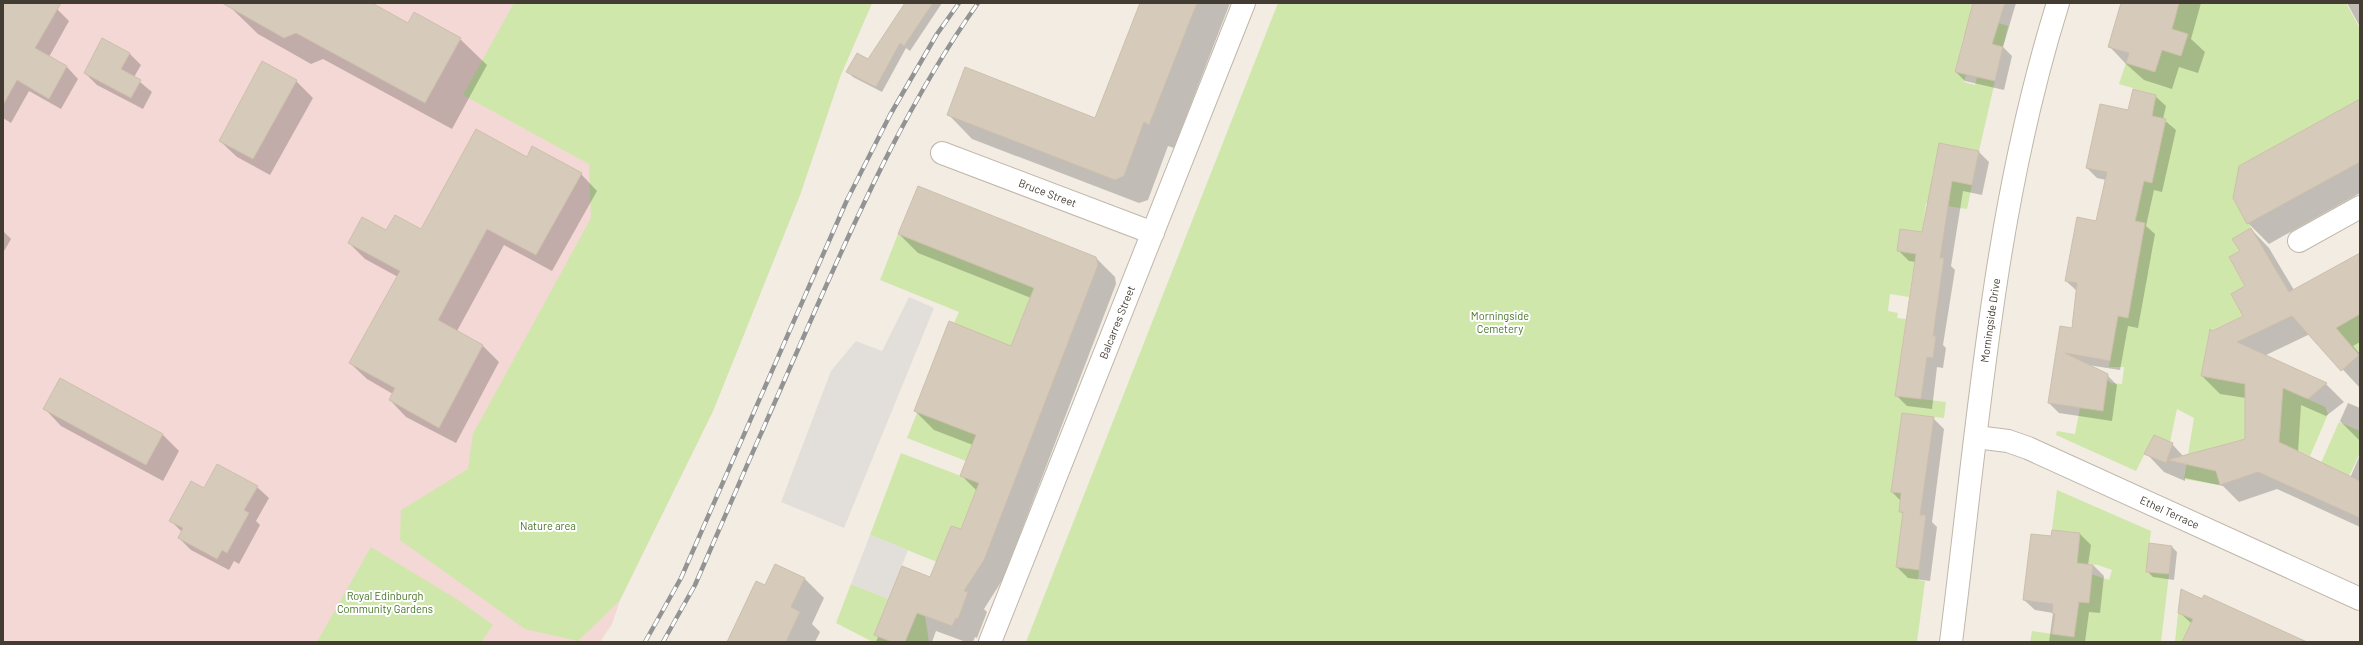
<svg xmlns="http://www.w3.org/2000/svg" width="2363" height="645" font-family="Barlow,sans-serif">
  <rect width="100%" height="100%" fill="#f2ece3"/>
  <path fill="#f3d8d5" d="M 3,3 L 872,3 L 840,77 L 800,195 L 713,411 L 620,600 L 612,624 L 600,642 L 3,642 Z"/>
  <g fill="#cfe7aa">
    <path d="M 514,3 L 872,3 L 840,77 L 800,195 L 713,411 L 620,600 L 578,641 L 525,629 L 400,540 L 401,510 L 468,469 L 473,434 L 591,218 L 589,164 L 463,95 Z"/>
    <path d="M 1278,3 L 1973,3 L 1970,14 L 2008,26 L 2003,47 L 1963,38 L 1955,72 L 1966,75 L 1964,82 L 1975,85 L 1977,77 L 1995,81 L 1979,151 L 1939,143 L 1932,177 L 1972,185 L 1967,209 L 1926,203 L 1922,232 L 1900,229 L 1897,251 L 1916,254 L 1909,297 L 1890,294 L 1888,311 L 1898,313 L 1897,318 L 1906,319 L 1895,396 L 1946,402 L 1944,418 L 1902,413 L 1891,492 L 1901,493 L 1899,511 L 1903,512 L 1896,567 L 1919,570 L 1918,580 L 1925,581 L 1917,642 L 1026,642 Z"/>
    <path d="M 2179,3 L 2346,3 L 2360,29 L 2360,99 L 2239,166 L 2233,198 L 2237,205 L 2240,204 L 2251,228 L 2233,239 L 2240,251 L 2229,258 L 2245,286 L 2231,295 L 2238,307 L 2264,305 L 2209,332 L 2201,376 L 2222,380 L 2255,375 L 2325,407 L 2328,414 L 2310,456 L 2283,444 L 2281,445 L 2276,443 L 2277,434 L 2280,433 L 2282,403 L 2245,401 L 2245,420 L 2250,421 L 2245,431 L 2245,441 L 2241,442 L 2239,440 L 2210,448 L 2220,485 L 2184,479 L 2194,418 L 2177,409 L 2170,442 L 2154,435 L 2136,471 L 2056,435 L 2057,431 L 2075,434 L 2080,408 L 2103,411 L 2107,380 L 2111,383 L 2122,384 L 2124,367 L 2109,367 L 2114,334 L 2091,325 L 2072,322 L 2074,309 L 2128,318 L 2135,280 L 2121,277 L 2139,206 L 2132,204 L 2134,191 L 2104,185 L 2107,172 L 2152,182 L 2166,119 L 2152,116 L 2156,95 L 2119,84 L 2126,63 L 2154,72 L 2162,50 L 2181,56 L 2188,34 L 2167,28 Z"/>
    <path d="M 898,234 L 1019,282 L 1036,283 L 966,461 L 907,438 L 917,413 L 941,421 L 954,323 L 959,312 L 880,280 Z"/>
    <path d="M 2360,314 L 2360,356 L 2335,329 Z"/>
    <path d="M 2339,422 L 2360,431 L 2360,453 L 2349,476 L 2327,466 L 2313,497 L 2307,495 Z"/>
    <path d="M 901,453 L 979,483 L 961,529 L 951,526 L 937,562 L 870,535 Z"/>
    <path d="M 2057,490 L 2151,531 L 2146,572 L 2169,574 L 2161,642 L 2030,642 L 2032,631 L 2052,634 L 2075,624 L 2054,620 L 2055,614 L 2072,601 L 2089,603 L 2091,585 L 2074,583 L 2075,573 L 2094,575 L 2109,580 L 2112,570 L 2098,565 L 2077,563 L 2080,533 L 2052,530 Z"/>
    <path d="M 371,547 L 458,600 L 493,625 L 481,642 L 317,642 Z"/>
    <path d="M 851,584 L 889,599 L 874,635 L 892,642 L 873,642 L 836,623 Z"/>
    <path d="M 2197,596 L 2202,598 L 2184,638 L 2192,642 L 2175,642 L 2178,613 L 2187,616 Z"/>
    <path d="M 917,613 L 925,616 L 929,642 L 905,642 Z"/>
  </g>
  <g fill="#e2dfdb">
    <path d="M 909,297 L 934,308 L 844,528 L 781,502 L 831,371 L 856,341 L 882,351 Z"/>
    <path d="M 870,535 L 908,550 L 889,599 L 851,584 Z"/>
  </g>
  <g fill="#0003">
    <path d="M 3,3 L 46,3 L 57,9 L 69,21 L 49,57 L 67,67 L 78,79 L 61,109 L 29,91 L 11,123 L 3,118 Z"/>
    <path d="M 226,3 L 370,3 L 409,24 L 460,39 L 487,65 L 452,129 L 323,59 L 311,64 L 258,34 Z"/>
    <path d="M 906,3 L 942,3 L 910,51 L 906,48 L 882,92 L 853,77 L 848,72 L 868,60 Z"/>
    <path d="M 1141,3 L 1230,3 L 1174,148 L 1168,146 L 1148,200 L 1139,203 L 972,139 L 948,114 L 1096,120 Z"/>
    <path d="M 1974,3 L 2016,3 L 2003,47 L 2012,56 L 2004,90 L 1965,81 L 1956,72 Z"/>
    <path d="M 2122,3 L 2201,3 L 2191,39 L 2205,52 L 2198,73 L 2179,67 L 2172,89 L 2144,80 L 2126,64 L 2109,46 Z"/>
    <path d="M 2347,3 L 2360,3 L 2360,27 Z"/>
    <path d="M 129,53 L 141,65 L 134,77 L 152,92 L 143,109 L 97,85 L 85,73 Z"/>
    <path d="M 296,81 L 313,98 L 270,175 L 237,157 L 220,141 Z"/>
    <path d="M 2155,96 L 2166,106 L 2163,119 L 2176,130 L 2162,192 L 2154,190 L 2146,226 L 2155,234 L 2138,328 L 2128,326 L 2120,370 L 2088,365 L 2107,375 L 2117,385 L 2112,421 L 2059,413 L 2049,403 L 2061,327 L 2073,329 L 2077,291 L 2066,281 L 2097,222 L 2106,180 L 2097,178 L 2087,168 L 2129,111 Z"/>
    <path d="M 2360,100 L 2360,193 L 2269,244 L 2248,223 Z"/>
    <path d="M 1940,144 L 1979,152 L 1989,162 L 1982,195 L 1963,191 L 1951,266 L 1955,270 L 1943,345 L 1946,348 L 1943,368 L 1937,367 L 1932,409 L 1907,406 L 1896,395 L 1916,262 L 1909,261 L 1898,250 L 1923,233 Z"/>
    <path d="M 527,158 L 581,174 L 597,191 L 552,271 L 504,245 L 457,331 L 483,346 L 499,362 L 456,443 L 406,417 L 390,400 L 393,394 L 367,379 L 350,363 L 398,277 L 365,259 L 349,243 L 387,232 L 421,231 Z"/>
    <path d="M 2251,229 L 2269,248 L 2294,290 L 2360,254 L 2360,342 L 2353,346 L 2360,354 L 2360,388 L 2310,334 L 2264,356 L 2326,384 L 2344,402 L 2326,416 L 2301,405 L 2298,452 L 2350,478 L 2360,455 L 2360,527 L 2277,489 L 2239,502 L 2223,486 L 2185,478 L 2185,481 L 2164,472 L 2146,453 L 2172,444 L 2184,457 L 2246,439 L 2246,398 L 2220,394 L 2202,376 L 2212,332 L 2244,316 L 2246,287 L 2241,252 Z"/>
    <path d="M 3,231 L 11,239 L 3,253 Z"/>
    <path d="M 899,234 L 1095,257 L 1115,277 L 1116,284 L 1003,579 L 984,609 L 987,612 L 977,638 L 975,637 L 973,642 L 966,642 L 936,631 L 932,642 L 876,642 L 878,637 L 876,635 L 931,578 L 962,531 L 977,491 L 961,475 L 973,445 L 934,430 L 915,411 L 1012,347 L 1031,298 L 918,253 Z"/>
    <path d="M 2348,403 L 2360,408 L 2360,441 L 2340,421 Z"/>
    <path d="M 45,409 L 162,434 L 179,451 L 163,481 L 61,426 Z"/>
    <path d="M 1933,418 L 1944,429 L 1932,522 L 1937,527 L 1930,581 L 1908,578 L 1897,567 L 1904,515 L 1900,511 L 1901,501 L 1892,492 Z"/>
    <path d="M 257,487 L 269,498 L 256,521 L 260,525 L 239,564 L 234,561 L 229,570 L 191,550 L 179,538 L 182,532 L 171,521 Z"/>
    <path d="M 2053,531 L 2080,534 L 2091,545 L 2088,565 L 2093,565 L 2104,576 L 2100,613 L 2089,612 L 2085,642 L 2049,642 L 2053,613 L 2035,610 L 2024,600 L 2052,537 Z"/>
    <path d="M 2172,547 L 2177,552 L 2174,580 L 2153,577 L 2147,571 Z"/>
    <path d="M 804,578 L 824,598 L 812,624 L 820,632 L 815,642 L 728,642 L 765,587 Z"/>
    <path d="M 2203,600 L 2304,642 L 2183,642 L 2192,624 L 2179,612 Z"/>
  </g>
  <g fill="#d6cabb" stroke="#cebfab">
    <path d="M 3,3 L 61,3 L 35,48 L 67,66 L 49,99 L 17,80 L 3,105 Z"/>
    <path d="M 222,3 L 372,3 L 408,23 L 414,12 L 461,38 L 425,103 L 296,33 L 284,38 Z"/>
    <path d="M 905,3 L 933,3 L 904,46 L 900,43 L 876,87 L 846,72 L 857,53 L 868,59 Z"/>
    <path d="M 1140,3 L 1197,3 L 1149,125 L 1144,122 L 1124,176 L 1115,180 L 947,115 L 965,67 L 1095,118 Z"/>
    <path d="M 1973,3 L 2005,3 L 1992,44 L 2003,47 L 1995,81 L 1955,72 Z"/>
    <path d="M 2121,3 L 2179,3 L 2172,29 L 2188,34 L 2181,56 L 2162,50 L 2155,72 L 2126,63 L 2129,53 L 2108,47 Z"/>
    <path d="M 102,38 L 130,53 L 121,69 L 141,80 L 131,98 L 84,73 Z"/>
    <path d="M 262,61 L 297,80 L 253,159 L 219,141 Z"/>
    <path d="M 2133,89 L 2156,95 L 2152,116 L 2166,119 L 2152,183 L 2144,181 L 2135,221 L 2145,223 L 2128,318 L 2118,316 L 2110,361 L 2065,353 L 2108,374 L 2103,411 L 2048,403 L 2060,326 L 2072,328 L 2077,283 L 2065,281 L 2077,217 L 2096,221 L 2107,172 L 2086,168 L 2100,104 L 2128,110 Z"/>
    <path d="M 2360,99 L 2360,162 L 2247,224 L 2233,198 L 2239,166 Z"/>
    <path d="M 476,129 L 527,157 L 532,146 L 582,173 L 536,255 L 487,229 L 438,320 L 483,345 L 439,428 L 389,400 L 395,388 L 349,363 L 400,271 L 348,243 L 362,217 L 386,230 L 395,215 L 421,229 Z"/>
    <path d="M 1939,143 L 1979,151 L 1972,185 L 1952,181 L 1940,258 L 1944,258 L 1933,336 L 1936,336 L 1933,358 L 1927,357 L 1921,399 L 1895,396 L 1916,254 L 1897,251 L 1900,229 L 1922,232 Z"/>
    <path d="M 918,186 L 1096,257 L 1098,265 L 984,560 L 964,591 L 968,592 L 958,619 L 956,618 L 952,626 L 917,613 L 905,642 L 892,642 L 874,635 L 902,566 L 930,577 L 951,526 L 961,529 L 979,483 L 960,476 L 976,435 L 914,411 L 949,321 L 1011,346 L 1034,288 L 898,234 Z"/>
    <path d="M 2251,228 L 2289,292 L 2360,253 L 2360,314 L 2336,328 L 2359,355 L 2341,371 L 2292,316 L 2237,342 L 2327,383 L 2308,399 L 2283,388 L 2279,442 L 2360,481 L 2360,518 L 2258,472 L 2220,485 L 2216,471 L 2167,460 L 2166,463 L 2144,454 L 2154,435 L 2173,443 L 2167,460 L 2245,439 L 2245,384 L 2201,376 L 2210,329 L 2212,331 L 2243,316 L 2231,294 L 2245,286 L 2229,257 L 2240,251 L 2232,239 Z"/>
    <path d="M 60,378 L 163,434 L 146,465 L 43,409 Z"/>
    <path d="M 1902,413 L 1934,417 L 1920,515 L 1926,515 L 1919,570 L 1896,567 L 1903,512 L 1899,512 L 1901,493 L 1891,492 Z"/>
    <path d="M 217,464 L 258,486 L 244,510 L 249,513 L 227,553 L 222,550 L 217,559 L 178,538 L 183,528 L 169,521 L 191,481 L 204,488 Z"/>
    <path d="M 2052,530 L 2080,533 L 2077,563 L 2093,565 L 2089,603 L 2079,602 L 2074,637 L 2052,634 L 2055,614 L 2052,613 L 2053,604 L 2023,600 L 2031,534 L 2051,536 Z"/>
    <path d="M 2149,543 L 2172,546 L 2169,574 L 2146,572 Z"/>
    <path d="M 775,564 L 805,578 L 791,607 L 800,612 L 786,642 L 727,642 L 756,581 L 765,585 Z"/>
    <path d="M 2181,589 L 2202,599 L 2204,595 L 2307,642 L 2182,642 L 2193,619 L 2178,613 Z"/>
  </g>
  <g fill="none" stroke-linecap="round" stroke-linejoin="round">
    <defs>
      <g id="minor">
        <path id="s1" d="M 942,153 L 1153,233"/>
        <path d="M 2299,241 L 2360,207"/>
        <path id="s2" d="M 1976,437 L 2008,441 L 2028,448 L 2360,599"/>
        <path id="s3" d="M 990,642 L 1244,3"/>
        <path id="s4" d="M 1951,642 C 1978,428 1993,210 2058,3"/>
      </g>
    </defs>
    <use href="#minor" stroke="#c0b6a8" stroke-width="24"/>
    <use href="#minor" stroke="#fff" stroke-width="22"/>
    <defs>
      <g id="rail">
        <path d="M 645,642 L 681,578 L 847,200 L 890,115 L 937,34 L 959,3"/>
        <path d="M 663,642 L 695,585 C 736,491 776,398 818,304 C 864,200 912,96 978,3"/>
      </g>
    </defs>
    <use href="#rail" stroke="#939393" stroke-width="4.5"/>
    <use href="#rail" stroke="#fff" stroke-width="3" stroke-dasharray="9" stroke-linecap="butt"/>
  </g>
  <g text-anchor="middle" stroke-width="4" stroke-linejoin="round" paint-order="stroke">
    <g font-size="11" fill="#433c33" stroke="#fff">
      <text dy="4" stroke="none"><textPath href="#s1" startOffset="113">Bruce Street</textPath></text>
      <text dy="4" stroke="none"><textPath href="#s4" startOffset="324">Morningside Drive</textPath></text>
      <text dy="4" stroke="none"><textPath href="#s3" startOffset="344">Balcarres Street</textPath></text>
      <text dy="4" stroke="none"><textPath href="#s2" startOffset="209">Ethel Terrace</textPath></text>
    </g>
    <g font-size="11" fill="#487526" stroke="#fff">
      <text x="1500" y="320">Morningside<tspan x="1500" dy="13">Cemetery</tspan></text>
      <text x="548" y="530">Nature area</text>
      <text x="385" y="600">Royal Edinburgh<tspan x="385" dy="13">Community Gardens</tspan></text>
    </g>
  </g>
  <rect width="2363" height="645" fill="none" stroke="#433c33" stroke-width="8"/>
</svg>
